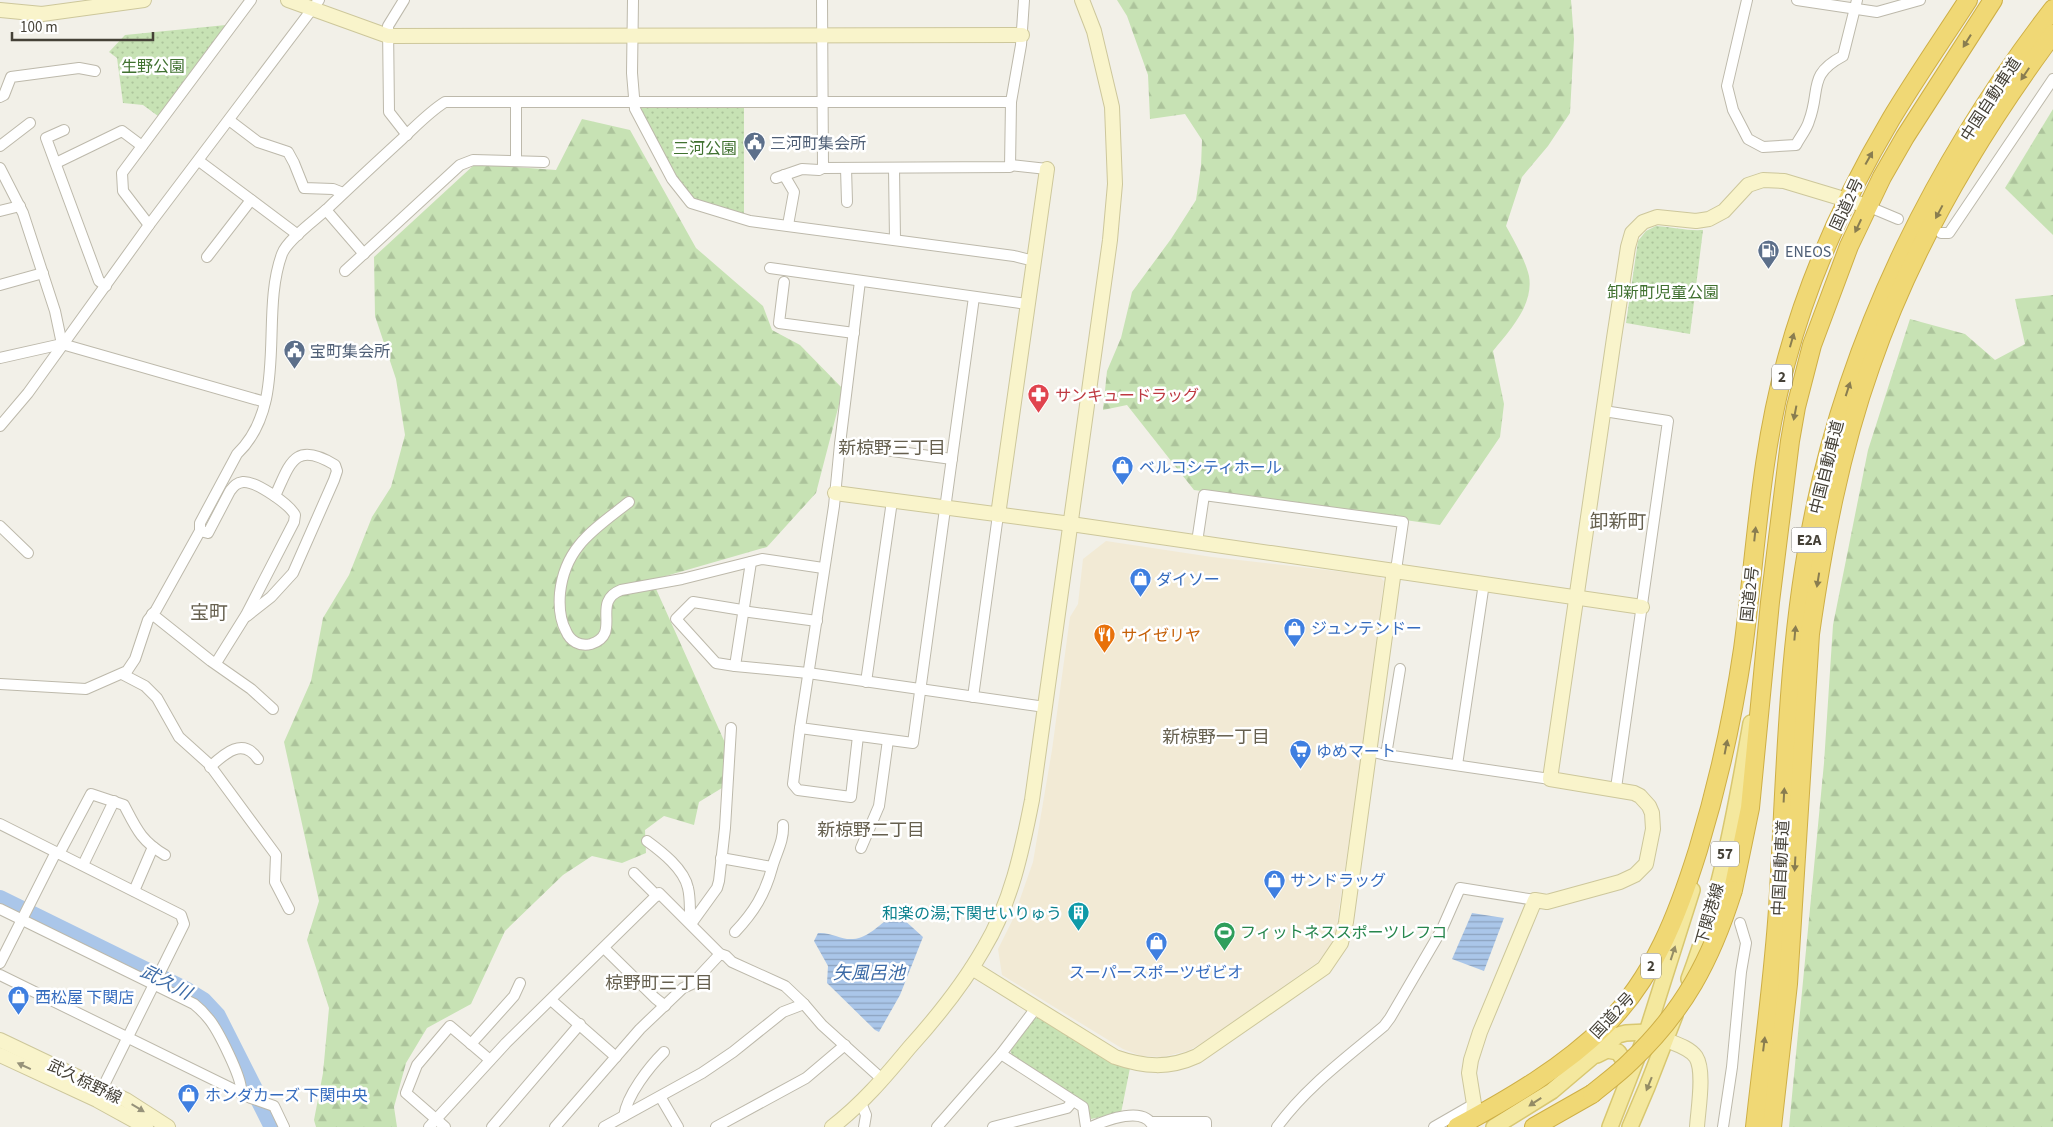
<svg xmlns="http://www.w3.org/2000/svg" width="2053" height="1127" font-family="'Source Sans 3','Noto Sans JP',sans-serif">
  <defs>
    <pattern id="forest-firs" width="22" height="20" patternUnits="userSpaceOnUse" patternTransform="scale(1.25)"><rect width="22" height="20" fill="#c7e2b4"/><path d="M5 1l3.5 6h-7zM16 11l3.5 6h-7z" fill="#acc39b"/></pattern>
    <pattern id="park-dots" width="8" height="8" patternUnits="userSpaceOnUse" patternTransform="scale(1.25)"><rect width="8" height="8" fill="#c7e2b4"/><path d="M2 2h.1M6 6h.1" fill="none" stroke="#acc39b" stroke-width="1.8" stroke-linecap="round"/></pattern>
    <pattern id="water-rules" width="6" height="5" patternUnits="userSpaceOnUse" patternTransform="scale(1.25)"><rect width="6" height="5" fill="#aac6e9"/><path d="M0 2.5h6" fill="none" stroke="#8ca2be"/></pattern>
  </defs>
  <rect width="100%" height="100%" fill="#f2f0e8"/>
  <path fill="#f2ead5" d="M 1106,541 L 1212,557 L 1379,576 L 1384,581 L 1360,766 L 1336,930 L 1332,943 L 1318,962 L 1202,1043 L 1188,1051 L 1162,1057 L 1141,1056 L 1123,1049 L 1002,975 L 998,949 L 1013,919 L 1033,862 L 1052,750 L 1070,617 L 1078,604 L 1083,559 Z"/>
  <g fill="url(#forest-firs)">
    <path d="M 1117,0 L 1571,0 L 1574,39 L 1570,113 L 1548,146 L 1522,177 L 1506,226 C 1514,241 1525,259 1529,276 C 1534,305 1510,330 1493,351 L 1504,404 L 1500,437 L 1440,525 L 1194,490 L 1127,405 L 1103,410 L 1107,371 L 1121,338 L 1132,292 L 1171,239 L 1196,200 L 1201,166 L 1202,140 L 1185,114 L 1150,119 L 1148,75 L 1127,16 Z"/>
    <path d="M 2053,109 L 2053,235 L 2005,188 Z"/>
    <path d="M 582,119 L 630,130 L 696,248 L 763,306 L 772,330 L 800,345 L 843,389 L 816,493 L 767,547 L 652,580 L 726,745 L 722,788 L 699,802 L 694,825 L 664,816 L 645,830 L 646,853 L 622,863 L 592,856 L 563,875 L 505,931 L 471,1004 L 427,1028 L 406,1063 L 394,1107 L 397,1127 L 316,1127 L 314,1120 L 323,1073 L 329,1008 L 307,940 L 319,901 L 284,742 L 311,681 L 323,618 L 349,575 L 372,517 L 391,487 L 405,435 L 396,379 L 375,316 L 374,257 L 475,164 L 556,170 Z"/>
    <path d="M 2053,295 L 2053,1127 L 1789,1127 L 1824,763 L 1833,625 L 1868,450 L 1910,319 L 1965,334 L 1995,360 L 2025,344 L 2015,299 Z"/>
  </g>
  <g fill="url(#park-dots)">
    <path d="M 226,25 L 158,116 L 143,105 L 123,103 L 117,58 L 109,52 L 125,35 Z"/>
    <path d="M 744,107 L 744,214 L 695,199 L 684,192 L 640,108 Z"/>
    <path d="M 1656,226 C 1673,227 1687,231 1703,230 L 1690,334 L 1626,323 L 1638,241 L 1646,231 Z"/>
    <path d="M 1033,1018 L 1042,1018 L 1130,1068 L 1121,1113 L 1091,1119 L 1085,1104 L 1012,1056 L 1010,1049 Z"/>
  </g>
  <g fill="url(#water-rules)">
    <path d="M 1472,913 L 1504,918 L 1484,971 L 1452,959 Z"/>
    <path d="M 894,916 L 902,918 L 923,937 L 900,995 L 879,1032 L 875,1030 L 827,983 L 828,966 L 814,941 L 818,933 C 831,932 841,940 853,939 C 870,938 880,922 894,916 Z"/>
  </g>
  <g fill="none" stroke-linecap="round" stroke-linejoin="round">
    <path stroke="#aac6e9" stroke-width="18" d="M 0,899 L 185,990 L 203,1001 L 217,1016 L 273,1127"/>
    <defs>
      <g id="street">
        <path d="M 404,0 L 388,26 L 389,112 L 407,135"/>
        <path d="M 633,0 L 632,73 L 635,109 L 672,179 L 691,203 L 750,221 L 1014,256 L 1034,261"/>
        <path d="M 822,0 L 823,168 L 1010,167 L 1011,102 L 1021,45 L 1024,0"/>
        <path d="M 1747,0 L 1727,86 L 1733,110 L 1748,139 L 1763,147 L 1796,145 C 1800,137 1807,129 1809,121 C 1821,90 1807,75 1843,56 L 1857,0"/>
        <path d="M 1797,0 L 1877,12 L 1920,0"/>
        <path d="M 0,97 L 4,95 L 11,77 L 79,68 L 95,71"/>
        <path d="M 229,120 L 258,142 L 288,152 L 294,163 L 304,188 L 333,189 L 343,193"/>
        <path d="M 64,130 L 46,138 L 99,281 L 106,286"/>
        <path d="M 0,146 L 30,123"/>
        <path d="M 199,161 L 298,235"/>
        <path d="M 516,161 L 516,102"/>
        <path d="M 56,163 L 122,131 L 142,146"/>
        <path d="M 1010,165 L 1047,169"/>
        <path d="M 0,168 L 23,213 L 55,311 L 62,344"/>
        <path d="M 846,168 L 847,202"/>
        <path d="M 894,168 L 895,240"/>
        <path d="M 784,175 L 794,192 L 788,225"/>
        <path d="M 776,178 L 802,169 L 819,170 L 823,168"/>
        <path d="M 1867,206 L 1898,219"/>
        <path d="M 326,210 L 364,254"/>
        <path d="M 0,211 L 20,206"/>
        <path d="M 149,225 L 123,191 L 122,173 L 251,0"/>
        <path d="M 1941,233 L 1949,233 L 2053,79"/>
        <path d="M 207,257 L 251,200"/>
        <path d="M 770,268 L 1027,304"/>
        <path d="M 345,271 L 460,165 L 473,160 L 544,162"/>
        <path d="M 860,281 L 840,444 L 834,506 L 800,728 L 913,743 L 974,297"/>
        <path d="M 784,282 L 779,323 L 854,333"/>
        <path d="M 0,285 L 43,273"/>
        <path d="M 0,358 L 62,344 L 265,402"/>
        <path d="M 1604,411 L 1668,421 L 1616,788"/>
        <path d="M 0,426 L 28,393 L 149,225 L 319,0"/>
        <path d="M 840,444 L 952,459"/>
        <path d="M 629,502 C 595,529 565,546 560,593 C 559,605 560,620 566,631 C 570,641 580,647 591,644 C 623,634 590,602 621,590 L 682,579 L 762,559 L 823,568"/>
        <path d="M 0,526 L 28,553"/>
        <path d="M 200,531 L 208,533 L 230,491 C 234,486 236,483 243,482 C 256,481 289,504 295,515 L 294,522 L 246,615 L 216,663"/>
        <path d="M 1197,542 L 1204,495 L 1403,522 L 1396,570"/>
        <path d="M 751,562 L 735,666 L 808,673 L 1045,707"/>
        <path d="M 742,611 L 817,621"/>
        <path d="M 152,614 L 211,661 L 251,689 L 273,709"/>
        <path d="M 247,616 L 271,597 L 293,573 L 334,480 L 337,471 L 335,465 C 294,440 290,464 275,496"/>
        <path d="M 735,666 L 716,663 L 676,619 L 693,602 L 742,610"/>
        <path d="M 122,674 L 145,686 L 157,698 L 179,737 L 209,764 L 276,855 L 275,882 L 289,909"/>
        <path d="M 866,682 L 892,501"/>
        <path d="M 0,684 L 86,689 L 127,671 L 135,659 L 148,620 L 156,610 L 200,531 L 200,523 L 237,454 C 290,403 259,316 282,254 C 287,240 315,220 327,209 C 352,185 377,162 402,139 C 415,127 429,112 445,102 L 1011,102"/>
        <path d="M 973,697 L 998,515"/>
        <path d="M 800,728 L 793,784 L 798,790 L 851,797 L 858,736"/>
        <path d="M 1369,751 L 1386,755 L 1550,779"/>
        <path d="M 1386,755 L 1400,669"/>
        <path d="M 1457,765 L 1484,583"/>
        <path d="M 210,767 C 225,753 243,737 258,759"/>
        <path d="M 0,824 L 181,915 L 184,924 L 102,1089"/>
        <path d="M 647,841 C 662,852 684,869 688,888 C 691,900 689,913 691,924"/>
        <path d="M 861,848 L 879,806 L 888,740"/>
        <path d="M 59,854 L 91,794 L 124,805 C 136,828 141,841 165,855"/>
        <path d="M 721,858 L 772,867"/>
        <path d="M 83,865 L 114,801"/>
        <path d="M 634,873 L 657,896"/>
        <path d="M 134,891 L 153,847"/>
        <path d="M 0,909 L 194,1004 C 199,1008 204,1013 208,1018 C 217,1028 243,1079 241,1092"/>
        <path d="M 691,924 L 717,888 L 719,881 L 725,828 L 731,728"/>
        <path d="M 735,932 C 754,912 765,894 772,868 C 776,853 784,841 783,825"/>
        <path d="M 604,948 L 655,998 L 665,1006"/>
        <path d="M 0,963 L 56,852"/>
        <path d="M 0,975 L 251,1098 L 274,1106 L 284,1127"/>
        <path d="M 551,1000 L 616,1057"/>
        <path d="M 471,1044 L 514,996 L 520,983"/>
        <path d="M 1001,1054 L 1083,1107 L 1086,1127"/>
        <path d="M 661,1098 L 678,1127"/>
        <path d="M 861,1103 L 866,1115 L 864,1127"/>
        <path d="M 624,1116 C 627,1095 649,1067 664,1052"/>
        <path d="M 1152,1122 L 1206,1122 L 1206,1127"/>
        <path d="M 429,1127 L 506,1043 L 659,893 L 720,954 L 726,956 L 732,962 L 785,986 L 804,1004 L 822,1025 L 883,1080"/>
        <path d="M 445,1127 L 406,1093 L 417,1065 L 450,1026 L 490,1060"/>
        <path d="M 492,1127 L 580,1024"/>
        <path d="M 555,1127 L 640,1029 L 683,988 L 692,984 L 720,954"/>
        <path d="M 604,1127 L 702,1073 L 733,1052 L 783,1012 L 804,1004"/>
        <path d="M 716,1127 L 806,1078 L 845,1045"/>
        <path d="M 937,1127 L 1001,1054 L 1036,1008"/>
        <path d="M 993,1127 L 1067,1108 L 1073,1101"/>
        <path d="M 1091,1127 C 1106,1120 1145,1105 1153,1127"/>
        <path d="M 1277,1127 C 1306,1087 1346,1058 1384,1026 L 1390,1018 L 1442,929 L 1460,888 L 1535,900"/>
        <path d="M 1434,1127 L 1474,1104"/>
        <path d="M 1723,1127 L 1732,1067 L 1741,972 L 1746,943 L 1740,923"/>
      </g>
      <g id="secondary">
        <path d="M 288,0 L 388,36 L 1022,35"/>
        <path d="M 0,10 L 42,14 L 144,0"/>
        <path d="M 835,493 L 1071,524 L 1642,607"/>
        <path d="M 998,515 L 1047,169"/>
        <path d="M 972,968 L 1115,1057 C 1144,1067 1169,1069 1197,1056 L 1324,968 L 1341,943 L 1346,922 L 1394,570"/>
        <path d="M 0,1040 L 126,1100 L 168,1127"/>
        <path d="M 1666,1040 C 1676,1044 1690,1048 1696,1057 C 1705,1071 1698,1110 1697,1127"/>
        <path d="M 0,1055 L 97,1100 L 146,1127"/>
        <path d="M 1473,1118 L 1474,1104 L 1469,1073 L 1471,1060 L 1480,1032 L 1535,900 L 1547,902 L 1620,882 L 1635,875 L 1646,864 L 1653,829 L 1652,813 L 1649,806 L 1640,796 L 1634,793 L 1550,779 L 1614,338 L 1628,247 L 1632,233 L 1643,222 L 1657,217 L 1696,221 L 1709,219 L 1724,211 L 1748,185 L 1763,180 L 1784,181 L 1867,206"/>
        <path d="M 832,1127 C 862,1104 885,1077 909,1048 C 937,1017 963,985 984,948 C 1011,903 1022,851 1032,800 L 1110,240 L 1115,184 L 1112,107 L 1094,31 L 1082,0"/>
      </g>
      <g id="primary">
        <path d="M 1689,979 C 1720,897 1736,809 1751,723"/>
        <path d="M 1597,1055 L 1607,1050 L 1618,1052 L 1625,1062 L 1627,1076"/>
        <path d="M 1494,1127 L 1552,1091 L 1618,1035 L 1626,1033 L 1647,1032"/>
        <path d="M 1610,1127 L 1647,1032 L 1692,890"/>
        <path d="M 1630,1127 L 1647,1087 L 1675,1015"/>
      </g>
      <g id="highway">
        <path d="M 1733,890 L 1750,808 L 1770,602 L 1790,441 L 1796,407 L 1812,345 L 1849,246 L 1882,177 L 1905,137 L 1993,0"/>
        <path d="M 1457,1127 C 1509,1099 1564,1067 1606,1025 C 1654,977 1678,914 1698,850 C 1718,784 1733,717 1743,649 C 1756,553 1760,455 1786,362 C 1809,276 1846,195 1891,119 C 1915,79 1942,40 1968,0"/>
        <path d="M 1534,1127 L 1592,1094"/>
        <path d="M 1755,1127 C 1763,1054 1773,982 1778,909 C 1786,777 1787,644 1814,514 C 1852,329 1938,158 2053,9"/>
        <path d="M 1772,1127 L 1788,984 L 1810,634 C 1823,543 1840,452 1871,365 C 1912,246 1978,135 2053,34"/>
      </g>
    </defs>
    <use href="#street" stroke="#bdb9ab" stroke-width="12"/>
    <use href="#secondary" stroke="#cdc79b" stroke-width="16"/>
    <use href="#primary" stroke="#d8c770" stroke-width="18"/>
    <use href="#highway" stroke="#ceaf46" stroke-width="20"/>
    <use href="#street" stroke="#fff" stroke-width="10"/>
    <use href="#secondary" stroke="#f9f4cb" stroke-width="14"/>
    <use href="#primary" stroke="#f4e89e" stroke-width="15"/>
    <use href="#highway" stroke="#f0d875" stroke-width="18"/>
    <defs>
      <path id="highway-bridge" d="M 1592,1094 C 1604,1084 1618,1074 1630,1062 C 1684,1011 1711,960 1733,890"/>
    </defs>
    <use href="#highway-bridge" stroke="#ceaf46" stroke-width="20" stroke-linecap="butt"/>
    <use href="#highway-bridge" stroke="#f0d875" stroke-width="18"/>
  </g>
  <defs><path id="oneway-solid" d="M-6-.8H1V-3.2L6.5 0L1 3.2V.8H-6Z" transform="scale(1.25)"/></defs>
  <g fill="#897d50">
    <use href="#oneway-solid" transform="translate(1967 41) rotate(122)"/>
    <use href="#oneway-solid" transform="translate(2025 74) rotate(124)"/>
    <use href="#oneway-solid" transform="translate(1869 158) rotate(-61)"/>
    <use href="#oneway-solid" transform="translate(1939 212) rotate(118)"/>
    <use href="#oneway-solid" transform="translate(1858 226) rotate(115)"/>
    <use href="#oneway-solid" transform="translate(1792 340) rotate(-74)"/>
    <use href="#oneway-solid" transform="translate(1848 389) rotate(-72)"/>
    <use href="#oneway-solid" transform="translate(1795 413) rotate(101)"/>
    <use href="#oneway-solid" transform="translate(1755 534) rotate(-84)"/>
    <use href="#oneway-solid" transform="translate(1818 580) rotate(99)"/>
    <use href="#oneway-solid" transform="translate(1795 633) rotate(-85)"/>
    <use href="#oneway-solid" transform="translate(1726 747) rotate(-79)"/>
    <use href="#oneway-solid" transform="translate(1784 795) rotate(-87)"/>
    <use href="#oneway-solid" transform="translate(1795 864) rotate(93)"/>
    <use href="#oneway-solid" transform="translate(1764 1044) rotate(-83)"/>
  </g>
  <g fill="#948c65">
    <use href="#oneway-solid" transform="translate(1673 953) rotate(-72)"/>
    <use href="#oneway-solid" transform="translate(1649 1084) rotate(112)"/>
    <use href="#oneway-solid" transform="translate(1535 1102) rotate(147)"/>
  </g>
  <g fill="#96927a">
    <use href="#oneway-solid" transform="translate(24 1066) rotate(-155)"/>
    <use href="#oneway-solid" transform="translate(138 1108) rotate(31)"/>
  </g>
  <defs>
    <symbol id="civic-pin" viewBox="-11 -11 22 30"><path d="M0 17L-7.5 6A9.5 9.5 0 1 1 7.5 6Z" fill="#5c6f8a" stroke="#fff"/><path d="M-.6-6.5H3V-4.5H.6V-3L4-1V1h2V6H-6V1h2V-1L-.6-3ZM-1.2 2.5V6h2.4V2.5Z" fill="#fff"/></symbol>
    <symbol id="fuel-pin" viewBox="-11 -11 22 30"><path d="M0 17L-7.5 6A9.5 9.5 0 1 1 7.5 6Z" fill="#5c6f8a" stroke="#fff"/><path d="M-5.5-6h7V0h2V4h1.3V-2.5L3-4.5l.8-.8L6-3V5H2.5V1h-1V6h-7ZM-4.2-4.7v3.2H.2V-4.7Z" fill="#fff"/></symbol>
    <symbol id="pharmacy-pin" viewBox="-11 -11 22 30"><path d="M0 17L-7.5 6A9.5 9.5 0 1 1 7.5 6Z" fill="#e0444e" stroke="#fff"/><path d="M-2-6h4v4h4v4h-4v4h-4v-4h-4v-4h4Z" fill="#fff"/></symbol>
    <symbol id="shop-pin" viewBox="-11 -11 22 30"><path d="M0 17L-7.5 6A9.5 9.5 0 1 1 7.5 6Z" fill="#3f7fe0" stroke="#fff"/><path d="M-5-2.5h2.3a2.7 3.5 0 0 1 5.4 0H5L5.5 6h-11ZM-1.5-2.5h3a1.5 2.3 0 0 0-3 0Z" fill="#fff"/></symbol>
    <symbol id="restaurant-pin" viewBox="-11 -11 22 30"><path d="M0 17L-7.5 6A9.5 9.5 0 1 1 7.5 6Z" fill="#e8710a" stroke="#fff"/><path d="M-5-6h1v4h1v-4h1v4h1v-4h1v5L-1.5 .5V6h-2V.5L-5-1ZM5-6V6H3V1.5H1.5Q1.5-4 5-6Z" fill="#fff"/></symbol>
    <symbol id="supermarket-pin" viewBox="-11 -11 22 30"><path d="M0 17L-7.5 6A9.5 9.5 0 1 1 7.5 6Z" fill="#3f7fe0" stroke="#fff"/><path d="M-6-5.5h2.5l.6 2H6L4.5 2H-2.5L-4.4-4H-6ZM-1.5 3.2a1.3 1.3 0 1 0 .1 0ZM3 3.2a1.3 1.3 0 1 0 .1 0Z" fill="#fff"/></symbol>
    <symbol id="building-pin" viewBox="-11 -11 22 30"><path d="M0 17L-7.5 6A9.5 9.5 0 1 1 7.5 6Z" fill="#0f9aa8" stroke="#fff"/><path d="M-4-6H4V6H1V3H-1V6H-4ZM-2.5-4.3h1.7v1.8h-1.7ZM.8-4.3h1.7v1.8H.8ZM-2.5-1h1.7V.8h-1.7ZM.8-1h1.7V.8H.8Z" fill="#fff"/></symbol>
    <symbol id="stadium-pin" viewBox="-11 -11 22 30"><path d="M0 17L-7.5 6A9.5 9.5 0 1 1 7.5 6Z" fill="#2e9e5b" stroke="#fff"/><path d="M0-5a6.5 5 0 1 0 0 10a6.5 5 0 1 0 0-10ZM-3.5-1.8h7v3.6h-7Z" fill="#fff"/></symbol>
  </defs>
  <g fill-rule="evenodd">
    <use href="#civic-pin" x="742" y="130" width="25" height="34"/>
    <use href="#fuel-pin" x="1756" y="238" width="25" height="34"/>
    <use href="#civic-pin" x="282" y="338" width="25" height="34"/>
    <use href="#pharmacy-pin" x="1026" y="382" width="25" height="34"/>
    <use href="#shop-pin" x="1110" y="454" width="25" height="34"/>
    <use href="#shop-pin" x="1128" y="566" width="25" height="34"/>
    <use href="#shop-pin" x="1282" y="616" width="25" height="34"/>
    <use href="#restaurant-pin" x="1092" y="622" width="25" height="34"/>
    <use href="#supermarket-pin" x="1288" y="738" width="25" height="34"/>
    <use href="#shop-pin" x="1262" y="868" width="25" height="34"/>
    <use href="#building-pin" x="1066" y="900" width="25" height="34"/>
    <use href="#stadium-pin" x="1212" y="920" width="25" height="34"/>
    <use href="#shop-pin" x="1144" y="930" width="25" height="34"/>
    <use href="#shop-pin" x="6" y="984" width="25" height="34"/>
    <use href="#shop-pin" x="176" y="1082" width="25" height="34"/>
  </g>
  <g text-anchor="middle" stroke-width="5" stroke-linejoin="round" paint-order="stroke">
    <g fill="#fff" stroke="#7d7a73" stroke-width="1">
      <rect x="1772" y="364.5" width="20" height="25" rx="4"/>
      <rect x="1791.5" y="527.5" width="35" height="25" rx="4"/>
      <rect x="1711" y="841.5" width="28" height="25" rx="4"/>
      <rect x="1641" y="953.5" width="20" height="25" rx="4"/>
    </g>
    <g font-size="15" font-weight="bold" fill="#454137">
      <text x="1782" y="382">2</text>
      <text x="1809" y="545">E2A</text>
      <text x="1725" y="859">57</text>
      <text x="1651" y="971">2</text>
    </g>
    <g font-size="16" fill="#407130" stroke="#fff">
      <text x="153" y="72">生野公園</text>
      <text x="705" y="154">三河公園</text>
      <text x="1663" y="298">卸新町児童公園</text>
    </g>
    <g font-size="16" fill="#454137" stroke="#fff">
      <text transform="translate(1990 99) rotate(-57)" y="6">中国自動車道</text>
      <text transform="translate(1846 204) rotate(-65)" y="6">国道2号</text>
      <text transform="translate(1826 467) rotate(-76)" y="6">中国自動車道</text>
      <text transform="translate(1749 594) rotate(-84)" y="6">国道2号</text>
      <text transform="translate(1780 868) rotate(-87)" y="6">中国自動車道</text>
      <text transform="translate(1709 914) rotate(-74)" y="6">下関港線</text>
      <text transform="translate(1612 1015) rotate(-47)" y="6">国道2号</text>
      <text transform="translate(85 1081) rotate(26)" y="6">武久椋野線</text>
    </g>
    <g font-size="16" fill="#4e5e75" stroke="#fff" text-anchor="start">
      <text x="770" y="149">三河町集会所</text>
      <text x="1785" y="257">ENEOS</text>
      <text x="310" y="357">宝町集会所</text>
    </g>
    <g font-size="16" fill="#be3a42" stroke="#fff" text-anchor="start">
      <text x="1055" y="401">サンキュードラッグ</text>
    </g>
    <g font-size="16" fill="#366cbe" stroke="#fff" text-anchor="start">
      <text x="1139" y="473">ベルコシティホール</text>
      <text x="1156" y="585">ダイソー</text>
      <text x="1311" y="634">ジュンテンドー</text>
      <text x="1316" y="757">ゆめマート</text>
      <text x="1290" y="886">サンドラッグ</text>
      <text x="1156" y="978" text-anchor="middle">スーパースポーツゼビオ</text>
      <text x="35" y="1003">西松屋 下関店</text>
      <text x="205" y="1101">ホンダカーズ 下関中央</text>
    </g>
    <g font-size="16" fill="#c56008" stroke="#fff" text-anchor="start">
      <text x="1121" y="641">サイゼリヤ</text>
    </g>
    <g font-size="16" fill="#0d838f" stroke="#fff" text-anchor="end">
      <text x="1062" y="919">和楽の湯;下関せいりゅう</text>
    </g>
    <g font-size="16" fill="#27864d" stroke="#fff" text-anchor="start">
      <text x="1240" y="938">フィットネススポーツレフコ</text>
    </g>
    <g font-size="18" fill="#66604f" stroke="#fff">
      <text x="892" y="454">新椋野三丁目</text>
      <text x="1216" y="743">新椋野一丁目</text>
      <text x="871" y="836">新椋野二丁目</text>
      <text x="659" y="989">椋野町三丁目</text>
    </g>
    <g font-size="18" font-style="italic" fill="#3b6aa6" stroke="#fff">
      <text x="869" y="979">矢風呂池</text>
      <text transform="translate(166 982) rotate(27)" y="6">武久川</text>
    </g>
    <g font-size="19" fill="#66604f" stroke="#fff">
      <text x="1618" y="528">卸新町</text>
      <text x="209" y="619">宝町</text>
    </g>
  </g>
  <path d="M12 32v8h141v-8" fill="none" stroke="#454137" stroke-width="2.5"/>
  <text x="20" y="32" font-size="15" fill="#454137" stroke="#ffffff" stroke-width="4" paint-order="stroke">100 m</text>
</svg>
